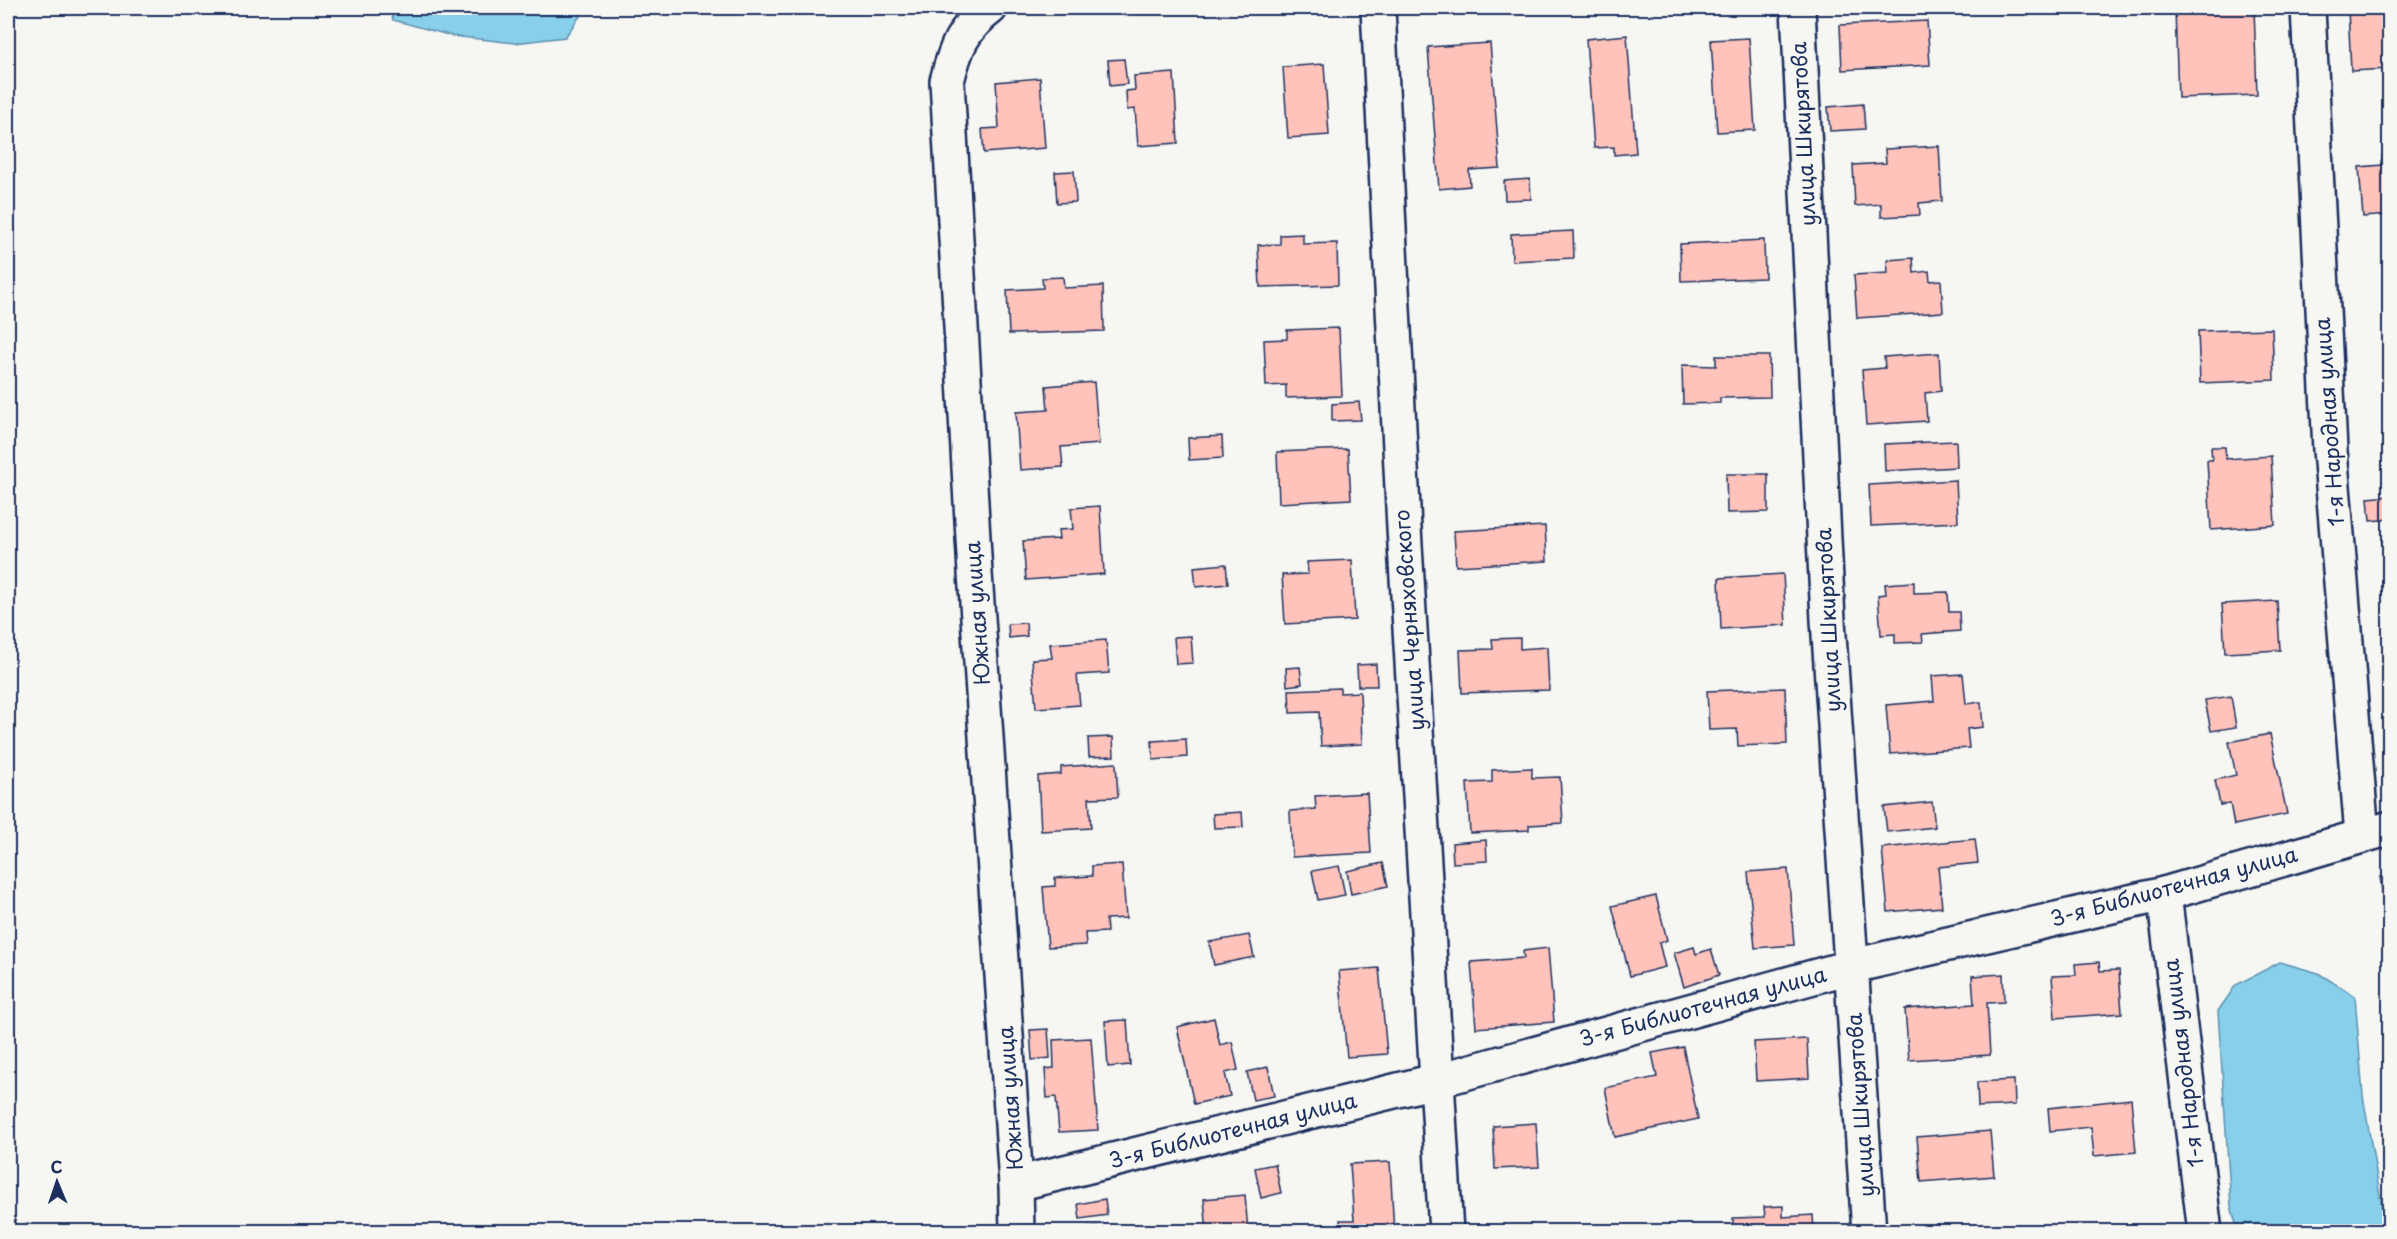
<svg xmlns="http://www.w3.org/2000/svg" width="2397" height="1239" font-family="'Playpen Sans',sans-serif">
  <rect width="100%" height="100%" fill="#f6f6f2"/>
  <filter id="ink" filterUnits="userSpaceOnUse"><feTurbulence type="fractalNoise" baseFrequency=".0167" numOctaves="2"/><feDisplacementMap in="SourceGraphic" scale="12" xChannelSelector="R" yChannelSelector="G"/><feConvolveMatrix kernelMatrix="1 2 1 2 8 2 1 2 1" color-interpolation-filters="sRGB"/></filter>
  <g filter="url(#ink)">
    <g fill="#88d0ea" stroke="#5c90b2" stroke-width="1.5">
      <path d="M 390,8 L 586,8 L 565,37 L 515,43 L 452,36 L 393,20 Z"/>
      <path d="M 2280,962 L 2318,973 L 2355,996 L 2363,1096 L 2386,1231 L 2238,1231 L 2231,1206 L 2218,1011 L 2236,985 Z"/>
    </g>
    <g fill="#ffc3bb" stroke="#1b2f5e" stroke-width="1.5">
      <path d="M 2254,8 L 2257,95 L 2178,98 L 2175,9 Z"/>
      <path d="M 2348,8 L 2390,8 L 2390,69 L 2351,71 Z"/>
      <path d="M 1927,21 L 1930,65 L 1842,70 L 1840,25 Z"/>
      <path d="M 1627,35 L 1636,153 L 1614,155 L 1614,147 L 1594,148 L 1586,39 Z"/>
      <path d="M 1749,38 L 1755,130 L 1717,132 L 1711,40 Z"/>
      <path d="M 1490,43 L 1500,168 L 1469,170 L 1470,186 L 1439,189 L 1428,47 Z"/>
      <path d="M 1124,59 L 1127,84 L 1110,86 L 1108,60 Z"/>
      <path d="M 1324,64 L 1329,135 L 1288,138 L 1283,67 Z"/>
      <path d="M 1174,73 L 1178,143 L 1138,146 L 1135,109 L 1127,110 L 1126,91 L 1135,90 L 1134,76 Z"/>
      <path d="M 1040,78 L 1045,148 L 984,153 L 982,129 L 999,128 L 996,82 Z"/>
      <path d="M 1863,104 L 1865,129 L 1830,131 L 1828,107 Z"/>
      <path d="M 1939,146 L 1942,201 L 1919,203 L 1920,215 L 1881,217 L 1881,204 L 1855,206 L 1853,165 L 1886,163 L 1885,149 Z"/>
      <path d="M 2390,155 L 2390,215 L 2363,217 L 2359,167 L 2383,165 L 2382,156 Z"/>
      <path d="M 1074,171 L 1076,202 L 1057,203 L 1055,172 Z"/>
      <path d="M 1530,179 L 1531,199 L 1505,200 L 1504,181 Z"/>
      <path d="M 1573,231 L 1574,258 L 1512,261 L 1511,234 Z"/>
      <path d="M 1303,234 L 1303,244 L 1337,243 L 1338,285 L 1260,287 L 1258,245 L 1280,244 L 1280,235 Z"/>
      <path d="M 1764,240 L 1765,278 L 1681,281 L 1680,244 Z"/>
      <path d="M 1913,258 L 1914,273 L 1929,271 L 1930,281 L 1941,280 L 1943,312 L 1857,318 L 1854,275 L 1888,273 L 1887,260 Z"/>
      <path d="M 1063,277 L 1064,288 L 1103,286 L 1104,331 L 1009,334 L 1007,290 L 1043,288 L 1042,278 Z"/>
      <path d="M 1339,328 L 1342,396 L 1286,398 L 1286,385 L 1266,386 L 1264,340 L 1287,339 L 1287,330 Z"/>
      <path d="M 2272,329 L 2274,380 L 2200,383 L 2198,331 Z"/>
      <path d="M 1939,353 L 1941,391 L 1925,393 L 1927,421 L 1866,425 L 1862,370 L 1885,368 L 1884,357 Z"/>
      <path d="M 1716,356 L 1769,356 L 1770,397 L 1720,398 L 1720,403 L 1683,404 L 1682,365 L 1716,366 Z"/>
      <path d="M 1094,382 L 1099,444 L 1061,447 L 1063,467 L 1020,470 L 1016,412 L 1048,410 L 1046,386 Z"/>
      <path d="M 1359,402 L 1361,420 L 1332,421 L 1332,404 Z"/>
      <path d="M 1222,436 L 1223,458 L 1189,460 L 1188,438 Z"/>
      <path d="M 1956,441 L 1957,467 L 1885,471 L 1884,444 Z"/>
      <path d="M 2211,447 L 2225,447 L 2226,459 L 2271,456 L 2275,525 L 2211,530 L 2207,460 L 2212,460 Z"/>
      <path d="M 1348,449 L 1351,499 L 1279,503 L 1277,452 Z"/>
      <path d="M 1726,474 L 1768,474 L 1768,512 L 1727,513 Z"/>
      <path d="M 1956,480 L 1958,522 L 1871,526 L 1869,485 Z"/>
      <path d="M 2390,496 L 2390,519 L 2370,521 L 2368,498 Z"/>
      <path d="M 1100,506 L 1104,574 L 1026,580 L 1023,541 L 1059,539 L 1058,530 L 1073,529 L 1071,508 Z"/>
      <path d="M 1545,526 L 1547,561 L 1456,566 L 1454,531 Z"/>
      <path d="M 2390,540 L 2390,587 L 2388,587 L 2382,541 Z"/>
      <path d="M 1352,560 L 1355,620 L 1285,624 L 1282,575 L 1308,574 L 1307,562 Z"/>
      <path d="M 1226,564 L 1228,584 L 1196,587 L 1194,567 Z"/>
      <path d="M 1783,574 L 1786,625 L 1721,629 L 1719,578 Z"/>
      <path d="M 1914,582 L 1914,593 L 1948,592 L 1949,612 L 1959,612 L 1960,631 L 1922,634 L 1923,642 L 1895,643 L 1895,634 L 1881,635 L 1878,595 L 1886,594 L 1885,584 Z"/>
      <path d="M 2277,601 L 2280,650 L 2225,653 L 2222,604 Z"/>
      <path d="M 1026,623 L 1027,636 L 1009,638 L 1008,624 Z"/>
      <path d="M 1191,636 L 1193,663 L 1176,664 L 1174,637 Z"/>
      <path d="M 1520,638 L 1520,649 L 1547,647 L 1549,690 L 1462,693 L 1460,650 L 1493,649 L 1492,639 Z"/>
      <path d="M 1106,640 L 1109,673 L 1077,675 L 1080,705 L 1036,708 L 1032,659 L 1052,658 L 1050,644 Z"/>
      <path d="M 1376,664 L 1377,686 L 1358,686 L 1357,665 Z"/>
      <path d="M 1300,667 L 1302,684 L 1287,686 L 1286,668 Z"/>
      <path d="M 1963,674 L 1966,704 L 1981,702 L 1983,727 L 1967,729 L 1969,748 L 1890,754 L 1886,705 L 1934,701 L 1932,676 Z"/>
      <path d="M 1340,688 L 1340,693 L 1360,692 L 1362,744 L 1321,746 L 1319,712 L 1290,713 L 1289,690 Z"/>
      <path d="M 1785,688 L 1787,744 L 1738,746 L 1737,729 L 1709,730 L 1707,691 Z"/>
      <path d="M 2231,696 L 2236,727 L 2211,731 L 2205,700 Z"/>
      <path d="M 2270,734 L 2287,814 L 2234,825 L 2230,803 L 2220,805 L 2215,780 L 2236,775 L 2229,742 Z"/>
      <path d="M 1113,737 L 1114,756 L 1089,757 L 1088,738 Z"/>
      <path d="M 1186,739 L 1187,757 L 1153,760 L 1152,741 Z"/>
      <path d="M 1116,763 L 1118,797 L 1089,798 L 1091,828 L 1041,831 L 1038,776 L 1061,774 L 1061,767 Z"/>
      <path d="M 1532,768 L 1532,778 L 1560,777 L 1563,823 L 1529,825 L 1529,830 L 1470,833 L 1467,783 L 1492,782 L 1492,770 Z"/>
      <path d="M 1367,793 L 1371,853 L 1292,857 L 1290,811 L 1316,809 L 1315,796 Z"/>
      <path d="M 1932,802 L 1935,827 L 1887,832 L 1884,807 Z"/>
      <path d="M 1242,812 L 1243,827 L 1214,828 L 1213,814 Z"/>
      <path d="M 1975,839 L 1978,863 L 1938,867 L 1942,907 L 1888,912 L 1882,848 Z"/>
      <path d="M 1486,840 L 1487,861 L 1453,863 L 1452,843 Z"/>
      <path d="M 1383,863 L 1388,886 L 1351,894 L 1347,871 Z"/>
      <path d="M 1122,864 L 1126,918 L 1106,919 L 1107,932 L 1085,933 L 1086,945 L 1048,947 L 1043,887 L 1055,886 L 1055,878 L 1092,876 L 1092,866 Z"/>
      <path d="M 1339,866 L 1345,895 L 1318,900 L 1312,871 Z"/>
      <path d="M 1788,869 L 1794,945 L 1755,948 L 1748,872 Z"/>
      <path d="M 2390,876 L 2390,903 L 2384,904 L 2380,877 Z"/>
      <path d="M 1656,896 L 1667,940 L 1659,943 L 1665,967 L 1630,976 L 1612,906 Z"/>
      <path d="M 1249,935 L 1254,957 L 1214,965 L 1209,942 Z"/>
      <path d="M 1694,947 L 1696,954 L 1711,949 L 1719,975 L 1684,987 L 1674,953 Z"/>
      <path d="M 1548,948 L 1554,1022 L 1476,1028 L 1471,962 L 1524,958 L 1523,951 Z"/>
      <path d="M 2099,962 L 2100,971 L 2119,970 L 2122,1013 L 2055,1018 L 2052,976 L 2076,975 L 2075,964 Z"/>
      <path d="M 1379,968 L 1387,1054 L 1347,1057 L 1339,971 Z"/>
      <path d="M 2003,974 L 2004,1002 L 1987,1003 L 1990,1055 L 1909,1060 L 1905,1009 L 1974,1004 L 1972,976 Z"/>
      <path d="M 1214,1018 L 1220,1045 L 1232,1042 L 1238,1070 L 1225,1073 L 1230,1096 L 1194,1104 L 1177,1027 Z"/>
      <path d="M 1127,1020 L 1130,1065 L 1108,1067 L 1105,1021 Z"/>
      <path d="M 1048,1029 L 1050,1058 L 1032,1060 L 1030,1030 Z"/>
      <path d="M 1091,1038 L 1098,1130 L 1059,1132 L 1056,1097 L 1047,1098 L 1045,1069 L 1054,1068 L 1053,1040 Z"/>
      <path d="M 1807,1039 L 1809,1078 L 1756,1081 L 1754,1042 Z"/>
      <path d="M 1683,1047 L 1698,1119 L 1615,1137 L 1605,1088 L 1657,1077 L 1652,1053 Z"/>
      <path d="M 1268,1067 L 1274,1096 L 1253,1100 L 1247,1072 Z"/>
      <path d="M 2014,1080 L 2015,1105 L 1978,1107 L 1977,1082 Z"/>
      <path d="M 2131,1099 L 2136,1152 L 2094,1156 L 2091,1127 L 2050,1131 L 2048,1108 Z"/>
      <path d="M 1536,1123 L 1539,1167 L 1495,1169 L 1493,1126 Z"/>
      <path d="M 1990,1131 L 1994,1176 L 1921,1182 L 1917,1137 Z"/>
      <path d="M 1390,1162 L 1394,1232 L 1341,1232 L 1340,1220 L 1354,1220 L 1350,1164 Z"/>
      <path d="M 1275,1164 L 1281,1193 L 1261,1198 L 1255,1168 Z"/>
      <path d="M 1245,1195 L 1248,1232 L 1207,1232 L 1204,1199 Z"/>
      <path d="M 1105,1199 L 1107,1215 L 1080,1219 L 1078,1204 Z"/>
      <path d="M 1783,1206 L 1783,1217 L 1813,1215 L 1814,1232 L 1733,1232 L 1733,1218 L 1765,1217 L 1764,1207 Z"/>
      <path d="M 2126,1226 L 2127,1232 L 2084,1232 L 2084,1231 Z"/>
      <path d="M 1102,1227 L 1102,1232 L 1067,1232 L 1067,1230 Z"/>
    </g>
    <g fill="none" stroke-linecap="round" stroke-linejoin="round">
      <defs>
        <g id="minor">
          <path d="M 990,8 C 962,29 955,49 947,81 L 975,573 L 1016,1184 L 1017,1232"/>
          <path d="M 1378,8 L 1404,528 L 1446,1232"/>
          <path d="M 1798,8 L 1828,620 L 1869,1232"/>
          <path d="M 2308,8 L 2330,450 L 2362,835"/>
          <path d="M 2164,894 L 2205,1232"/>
          <path d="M 1016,1184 L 1439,1080 L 1853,966 L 2164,894 L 2390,828"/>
        </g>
      </defs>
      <use href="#minor" stroke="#1b2f5e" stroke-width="38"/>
      <use href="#minor" stroke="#f6f6f2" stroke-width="33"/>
    </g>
  </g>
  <g text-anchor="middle" stroke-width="4.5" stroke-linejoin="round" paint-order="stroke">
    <g font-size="21" fill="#1b2f5e" stroke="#f6f6f2">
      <text transform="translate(1804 134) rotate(-93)" y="7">улица Шкирятова</text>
      <text transform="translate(2330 422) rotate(-94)" y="7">1-я Народная улица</text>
      <text transform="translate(978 613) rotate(-94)" y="7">Южная улица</text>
      <text transform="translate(1410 620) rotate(-94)" y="7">улица Черняховского</text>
      <text transform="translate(1829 620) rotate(-93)" y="7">улица Шкирятова</text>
      <text transform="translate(2174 887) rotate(-15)" y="7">3-я Библиотечная улица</text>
      <text transform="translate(1703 1007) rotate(-15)" y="7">3-я Библиотечная улица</text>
      <text transform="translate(2184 1063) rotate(-97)" y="7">1-я Народная улица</text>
      <text transform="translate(1011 1098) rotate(-94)" y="7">Южная улица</text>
      <text transform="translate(1861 1105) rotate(-94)" y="7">улица Шкирятова</text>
      <text transform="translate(1233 1131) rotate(-14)" y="7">3-я Библиотечная улица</text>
    </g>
  </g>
  <rect width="2397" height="1239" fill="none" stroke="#f6f6f2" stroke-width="30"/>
  <rect x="15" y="15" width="2367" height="1209" fill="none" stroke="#1b2f5e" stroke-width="2" filter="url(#ink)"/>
  <g transform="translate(57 1182) rotate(358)" stroke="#f6f6f2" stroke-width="4.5" paint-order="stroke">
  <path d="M0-4.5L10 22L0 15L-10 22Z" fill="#1b2f5e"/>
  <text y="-9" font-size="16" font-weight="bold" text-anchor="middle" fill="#1b2f5e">С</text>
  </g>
</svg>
